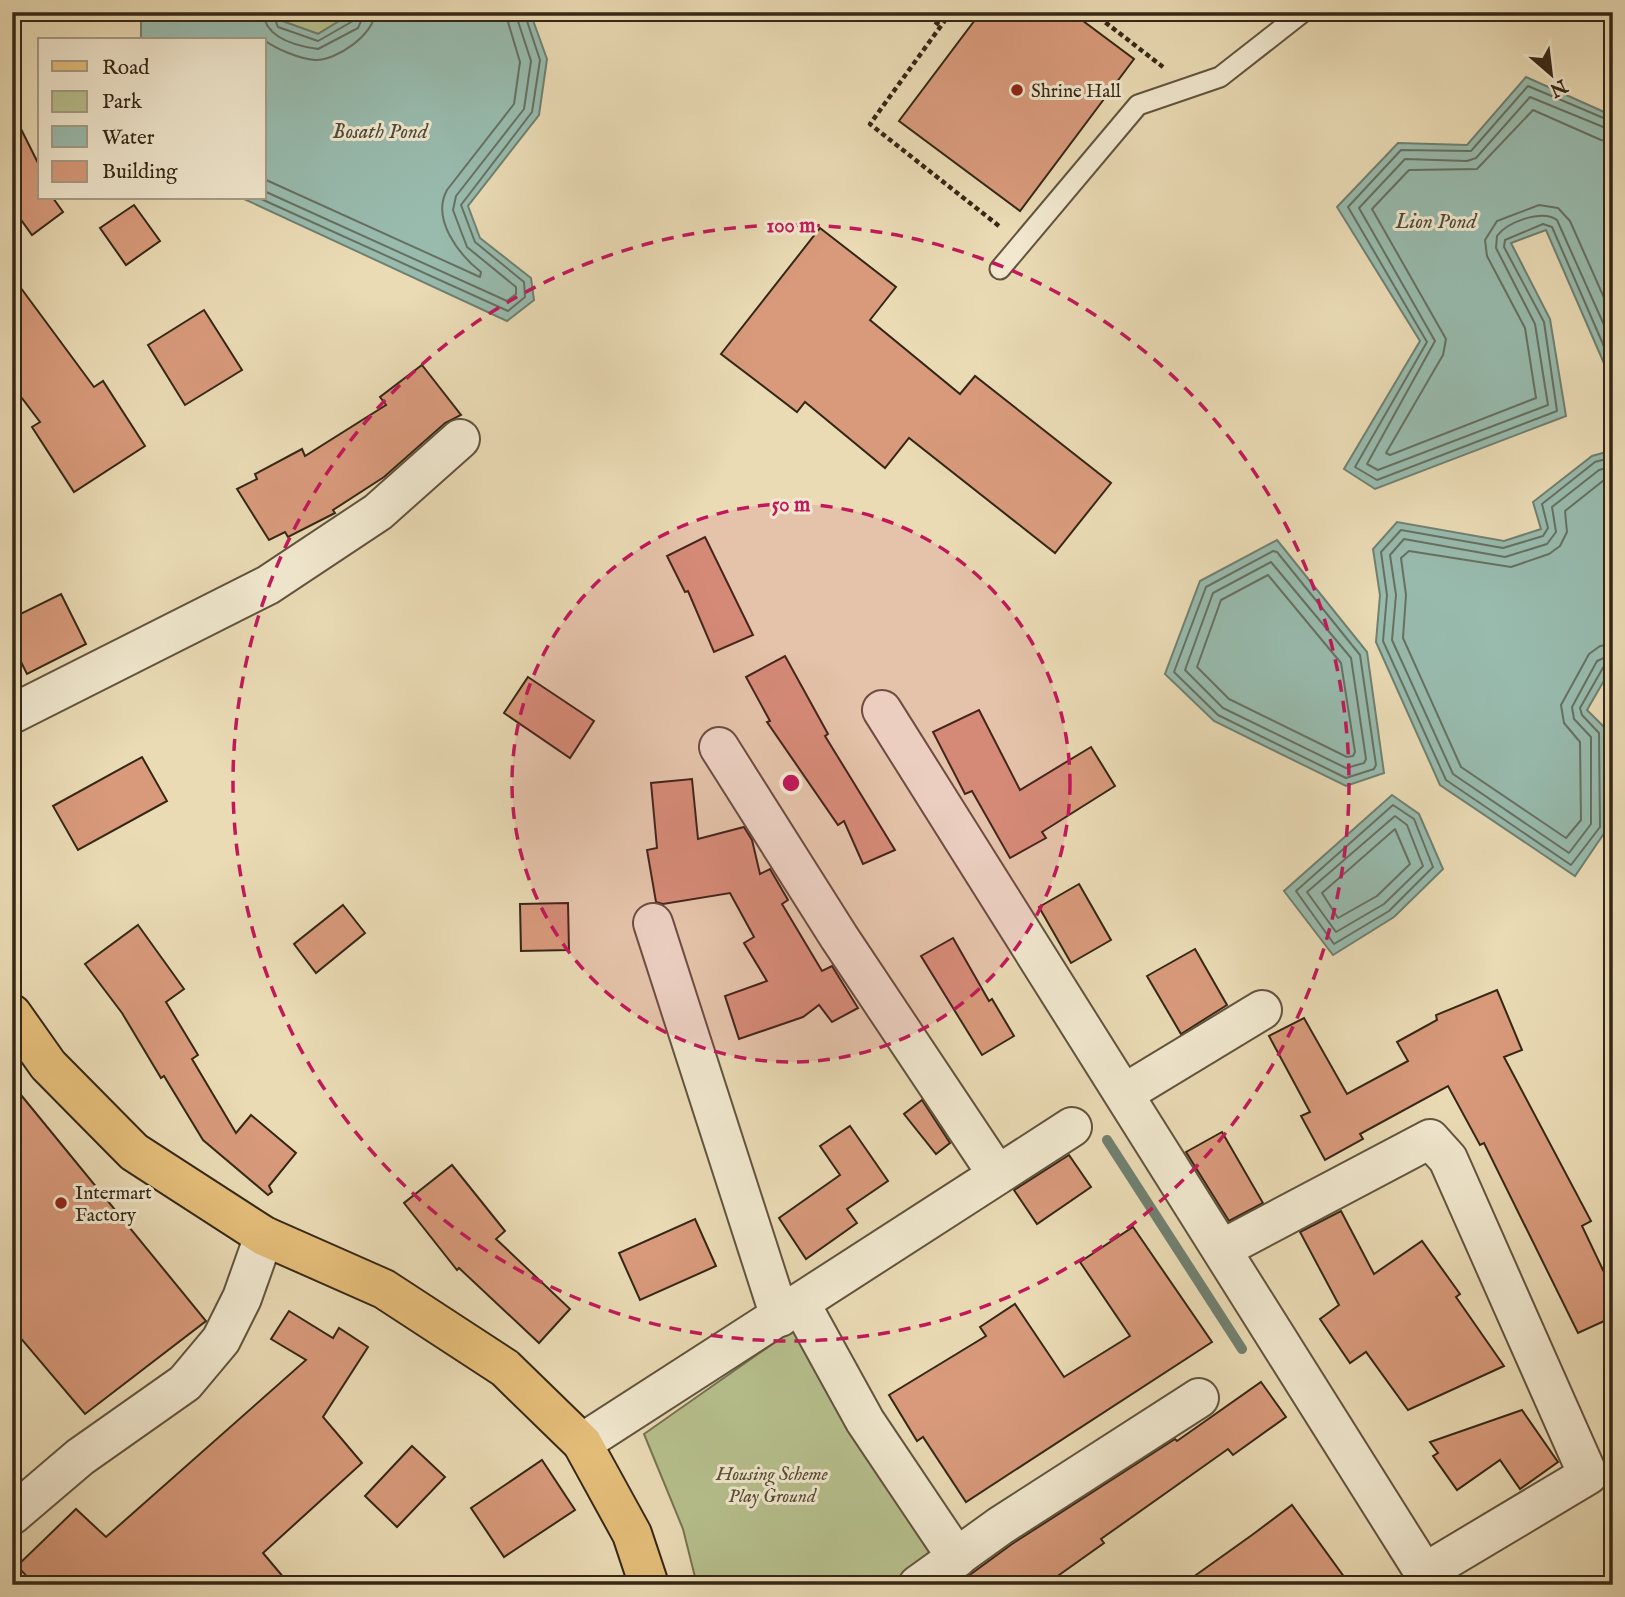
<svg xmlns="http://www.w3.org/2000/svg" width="1625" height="1597" font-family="'IM FELL English',serif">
  <rect width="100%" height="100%" fill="#eadbb5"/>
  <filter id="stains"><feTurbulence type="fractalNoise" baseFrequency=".00286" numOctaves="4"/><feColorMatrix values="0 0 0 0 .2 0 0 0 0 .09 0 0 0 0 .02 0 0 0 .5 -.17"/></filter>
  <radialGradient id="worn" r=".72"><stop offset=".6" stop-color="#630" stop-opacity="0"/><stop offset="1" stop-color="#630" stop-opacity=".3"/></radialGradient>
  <g fill="#b6c08d" stroke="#767452" stroke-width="2">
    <path d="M 278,12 L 354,12 L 318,34 L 282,21 Z"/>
    <path d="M 798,1326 L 935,1555 L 902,1585 L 697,1585 L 683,1529 L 644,1434 Z"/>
  </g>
  <g fill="#98bbae" stroke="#708071" stroke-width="2">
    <path d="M 141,12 L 278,12 L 282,21 L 318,34 L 354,12 L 530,12 L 547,59 L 539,115 L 468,206 L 480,238 L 531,278 L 534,300 L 507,321 L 242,198 L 264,198 L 264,40 L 141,40 Z"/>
    <path d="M 1526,77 L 1613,116 L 1613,384 L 1546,230 L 1511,243 L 1550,319 L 1566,416 L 1375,489 L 1344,469 L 1420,341 L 1337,207 L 1398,143 L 1467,145 Z"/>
    <path d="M 1613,450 L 1613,665 L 1587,710 L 1606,729 L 1607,829 L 1575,876 L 1440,785 L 1376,642 L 1380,595 L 1373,549 L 1397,522 L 1504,541 L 1541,529 L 1533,502 L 1592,456 Z"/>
    <path d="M 1277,540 L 1367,652 L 1384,773 L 1346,786 L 1214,721 L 1165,674 L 1200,581 Z"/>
    <path d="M 1392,795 L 1419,814 L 1443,869 L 1394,917 L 1333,955 L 1284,891 Z"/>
  </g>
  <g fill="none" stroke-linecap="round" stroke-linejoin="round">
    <g stroke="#667162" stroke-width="2">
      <path d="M 263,12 C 265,38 296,46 318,49 L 358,28 L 365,12"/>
      <path d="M 272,12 L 278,27 L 318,41 L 353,21 L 356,12"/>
      <path d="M 264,40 C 276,49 300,59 315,60 C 336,61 375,34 375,12"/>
      <path d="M 1613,122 L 1528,86 L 1471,151 L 1401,150 L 1348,207 L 1427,342 L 1355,467 L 1377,480 L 1557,411 L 1544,322 L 1504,247 L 1505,240 L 1543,224 L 1552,227 L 1613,367"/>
      <path d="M 1613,131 L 1530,97 L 1476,158 L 1467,161 L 1405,159 L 1359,208 L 1435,341 L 1367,464 L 1378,470 L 1548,405 L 1535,324 L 1496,248 L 1497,236 C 1507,222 1542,209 1557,220 L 1613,345"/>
      <path d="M 1613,142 L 1601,140 L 1533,110 L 1477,169 L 1409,170 L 1372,209 L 1446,339 L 1443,355 L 1386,453 L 1390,455 L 1536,398 L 1525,328 L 1487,256 L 1485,240 L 1497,221 L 1539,205 L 1558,208 L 1570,221 L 1613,318"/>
      <path d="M 264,179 L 480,277 L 481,272 C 459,255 431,219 447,190 L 514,104 L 520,62 L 505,12"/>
      <path d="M 264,191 L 507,301 L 516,294 L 516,287 L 467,247 L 453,210 L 456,196 L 524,109 L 531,61 L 515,12"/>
      <path d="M 259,198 L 508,311 L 525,297 L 524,282 L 475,242 L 461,205 L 532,112 L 540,60 L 524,12"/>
      <path d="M 1613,457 L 1595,462 L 1542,504 L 1548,528 L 1543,536 L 1503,548 L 1401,530 L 1381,552 L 1387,595 L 1383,641 L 1446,780 L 1571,865 L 1600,827 L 1599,733 L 1582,715 L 1580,708 L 1604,666 L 1613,663"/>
      <path d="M 1613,466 L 1599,470 L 1552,507 L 1556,532 L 1547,544 L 1505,557 L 1404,539 L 1390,555 L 1396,595 L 1392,640 L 1453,774 L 1569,853 L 1591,824 L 1591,737 L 1574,719 L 1572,707 L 1597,661 L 1613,654"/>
      <path d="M 1613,477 L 1604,480 L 1565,511 L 1567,532 L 1560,546 L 1549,554 L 1511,567 L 1409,551 L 1401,558 L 1406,595 L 1403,638 L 1461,767 L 1566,838 L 1581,820 L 1580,742 L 1564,723 L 1561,705 L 1589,654 L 1600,646 L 1613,644"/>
      <path d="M 1273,551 L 1277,552 L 1360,655 L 1376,765 L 1374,769 L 1346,778 L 1218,715 L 1174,672 L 1206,587 Z"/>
      <path d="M 1271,562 L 1351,658 L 1366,759 L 1364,763 L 1346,768 L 1223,708 L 1185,670 L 1213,593 Z"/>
      <path d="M 1268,575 L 1341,663 L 1355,752 L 1353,756 L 1347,757 L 1229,699 L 1197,667 L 1221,600 Z"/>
      <path d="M 1393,805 L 1414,819 L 1433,867 L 1389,911 L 1334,944 L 1296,891 Z"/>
      <path d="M 1395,816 L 1407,825 L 1423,866 L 1384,904 L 1336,932 L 1307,892 Z"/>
      <path d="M 1395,829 L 1410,864 L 1377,896 L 1338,918 L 1322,893 Z"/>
    </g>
    <path stroke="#708071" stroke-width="10" d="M 1107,1140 L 1242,1349"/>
  </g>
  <g fill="#d89a7b" stroke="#352716" stroke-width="2">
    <path d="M 981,12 L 1071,12 L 1134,59 L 1020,211 L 899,121 Z"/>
    <path d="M 12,111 L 40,167 L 40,198 L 53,198 L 63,212 L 32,235 L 19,217 L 12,217 Z"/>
    <path d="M 134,205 L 160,241 L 126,265 L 100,228 Z"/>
    <path d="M 820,228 L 896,287 L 870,320 L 960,394 L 975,376 L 1111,483 L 1055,553 L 909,438 L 885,468 L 805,402 L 797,412 L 721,354 Z"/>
    <path d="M 12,276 L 94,387 L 103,381 L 145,446 L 74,492 L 32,427 L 40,422 L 12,385 Z"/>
    <path d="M 204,310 L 242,370 L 185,405 L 148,345 Z"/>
    <path d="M 422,365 L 461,415 L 445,423 L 384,477 L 333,510 L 335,513 L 288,537 L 285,532 L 269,540 L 237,489 L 257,479 L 255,474 L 302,449 L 305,456 L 386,405 L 380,397 Z"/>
    <path d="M 705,537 L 753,635 L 714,652 L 688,591 L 685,592 L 667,556 Z"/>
    <path d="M 61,594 L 86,644 L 27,674 L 12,644 L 12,618 Z"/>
    <path d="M 785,656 L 828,734 L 825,736 L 895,850 L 863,864 L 844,821 L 838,825 L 767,722 L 770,721 L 746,677 Z"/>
    <path d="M 528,677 L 594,721 L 570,758 L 504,713 Z"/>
    <path d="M 979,710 L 1020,790 L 1091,747 L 1115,786 L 1042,832 L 1046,838 L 1010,858 L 972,791 L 965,794 L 933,732 Z"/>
    <path d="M 142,757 L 167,801 L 78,850 L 53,806 Z"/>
    <path d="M 692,779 L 698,839 L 744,827 L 752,840 L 760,874 L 770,869 L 788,900 L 782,904 L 822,971 L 832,966 L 858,1008 L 832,1022 L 819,1005 L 803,1017 L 739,1039 L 725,996 L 767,981 L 744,943 L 754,937 L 730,893 L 663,904 L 656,902 L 647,850 L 657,848 L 651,783 Z"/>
    <path d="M 1079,884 L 1111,940 L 1071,963 L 1039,907 Z"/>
    <path d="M 568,903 L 569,950 L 521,951 L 520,904 Z"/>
    <path d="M 343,905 L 365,933 L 316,973 L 294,944 Z"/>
    <path d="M 138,925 L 184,989 L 166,1002 L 198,1055 L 192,1059 L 236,1133 L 251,1115 L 296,1153 L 269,1186 L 272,1192 L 268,1195 L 203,1140 L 164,1076 L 161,1078 L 122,1013 L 85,964 Z"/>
    <path d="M 953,938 L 989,1001 L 992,999 L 1014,1036 L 982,1055 L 921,956 Z"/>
    <path d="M 1195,949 L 1227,1005 L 1181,1034 L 1147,976 Z"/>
    <path d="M 1497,990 L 1522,1050 L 1504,1057 L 1591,1221 L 1582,1226 L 1613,1291 L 1613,1317 L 1578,1333 L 1484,1143 L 1480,1145 L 1448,1086 L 1360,1134 L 1363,1139 L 1325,1160 L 1301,1116 L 1310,1112 L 1269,1036 L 1304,1018 L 1347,1094 L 1408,1061 L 1397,1042 L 1437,1020 L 1436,1015 Z"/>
    <path d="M 12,1084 L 206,1321 L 85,1414 L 12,1328 Z"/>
    <path d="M 922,1100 L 950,1143 L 936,1154 L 904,1114 Z"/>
    <path d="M 850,1126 L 888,1181 L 847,1209 L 857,1223 L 806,1259 L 779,1218 L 840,1175 L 820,1146 Z"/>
    <path d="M 1222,1132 L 1263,1203 L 1229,1221 L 1186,1152 Z"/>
    <path d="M 1069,1155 L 1091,1187 L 1037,1224 L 1014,1190 Z"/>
    <path d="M 452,1165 L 505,1231 L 496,1239 L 570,1309 L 539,1343 L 459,1268 L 457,1270 L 404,1203 Z"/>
    <path d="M 1341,1211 L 1374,1274 L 1422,1241 L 1460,1294 L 1456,1297 L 1504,1366 L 1408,1410 L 1366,1352 L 1350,1363 L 1320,1319 L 1339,1305 L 1300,1232 Z"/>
    <path d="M 695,1219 L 716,1266 L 640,1300 L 619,1253 Z"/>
    <path d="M 1133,1227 L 1212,1342 L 966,1502 L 923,1437 L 917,1441 L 889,1395 L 986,1336 L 980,1327 L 1015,1304 L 1064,1377 L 1130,1336 L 1080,1262 Z"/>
    <path d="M 289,1311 L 333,1338 L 339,1328 L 368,1347 L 323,1417 L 362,1463 L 263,1553 L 290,1585 L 35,1585 L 17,1566 L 76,1509 L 106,1537 L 306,1360 L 271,1339 Z"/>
    <path d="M 1261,1382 L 1286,1417 L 1233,1455 L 1228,1449 L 1101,1539 L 1104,1543 L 1045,1585 L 956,1585 L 1012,1544 L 1175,1439 L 1177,1441 Z"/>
    <path d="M 1522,1410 L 1558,1462 L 1520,1489 L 1500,1460 L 1457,1490 L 1433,1456 L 1438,1453 L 1430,1442 Z"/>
    <path d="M 412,1446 L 445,1477 L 397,1527 L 365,1496 Z"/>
    <path d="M 542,1460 L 575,1510 L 504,1557 L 471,1508 Z"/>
    <path d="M 1292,1505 L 1350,1585 L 1182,1585 L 1252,1535 Z"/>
  </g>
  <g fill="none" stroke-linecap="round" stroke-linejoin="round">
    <defs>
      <path id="lane" d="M 1000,269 L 1138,105 L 1220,77 L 1303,12"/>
      <g id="street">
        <path d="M 882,710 L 1432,1585"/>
        <path d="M 12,714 L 268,585 L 378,512 L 460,439"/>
        <path d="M 719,747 L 839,937 L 997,1174"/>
        <path d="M 653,923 L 780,1317"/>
        <path d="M 1125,1093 L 1262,1010"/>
        <path d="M 1222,1249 L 1430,1139 L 1448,1159 L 1588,1475 L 1424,1573"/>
        <path d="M 800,1303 L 865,1421 L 957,1558"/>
        <path d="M 582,1443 L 1072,1127"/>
        <path d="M 12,1515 L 80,1457 L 185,1383 L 221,1340 L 242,1298 L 264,1236"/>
        <path d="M 918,1585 L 1000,1526 L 1199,1398"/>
      </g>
      <path id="primary" d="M 12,1014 L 48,1065 L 134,1152 L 264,1236 L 384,1289 L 505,1368 L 582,1443 L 632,1534 L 649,1585"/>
    </defs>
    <use href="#lane" stroke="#62543e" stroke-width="23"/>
    <use href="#street" stroke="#62543e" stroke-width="42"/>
    <use href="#primary" stroke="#352716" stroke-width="42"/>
    <g stroke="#352716" stroke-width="4.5" stroke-dasharray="5 3.5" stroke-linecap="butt">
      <path d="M 921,12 L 941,26"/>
      <path d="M 951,12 L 870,124 L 999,226"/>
      <path d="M 1092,12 L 1163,67"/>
    </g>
    <use href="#lane" stroke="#f1e8cf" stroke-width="19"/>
    <use href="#street" stroke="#f1e8cf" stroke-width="38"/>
    <use href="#primary" stroke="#e5be7a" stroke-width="38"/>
  </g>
  <circle cx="791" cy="783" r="279" fill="#c2185b" fill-opacity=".12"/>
  <g fill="none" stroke="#c2185b" stroke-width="3.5" stroke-dasharray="12 9">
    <circle cx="791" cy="783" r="279"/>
    <circle cx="791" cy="783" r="558"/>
  </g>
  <g fill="#8f2418" stroke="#f1e8cf" stroke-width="2.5">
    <circle cx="1017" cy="90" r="7"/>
    <circle cx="61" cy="1203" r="7"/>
  </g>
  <g text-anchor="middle" stroke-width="6" stroke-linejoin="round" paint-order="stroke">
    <g font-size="19" fill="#352716" stroke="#f1e8cf" text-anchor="start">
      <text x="1031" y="97">Shrine Hall</text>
      <text x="75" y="1199">Intermart<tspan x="75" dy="22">Factory</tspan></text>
    </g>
    <g font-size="19" font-style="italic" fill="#554d34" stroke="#f1e8cf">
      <text x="772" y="1480">Housing Scheme<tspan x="772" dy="22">Play Ground</tspan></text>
    </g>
    <g font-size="21" font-style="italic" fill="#4e4c3c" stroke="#f1e8cf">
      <text x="380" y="138">Bosath Pond</text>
      <text x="1436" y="228">Lion Pond</text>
    </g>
  </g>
  <circle cx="791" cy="783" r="10" fill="#c2185b" stroke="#f1e8cf" stroke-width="3.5"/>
  <g font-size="21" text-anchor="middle" font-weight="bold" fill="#c2185b" stroke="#f1e8cf" stroke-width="6" stroke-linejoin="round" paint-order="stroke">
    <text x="791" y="232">100 m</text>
    <text x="791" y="511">50 m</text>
  </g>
  <rect width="1625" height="1597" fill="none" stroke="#eadbb5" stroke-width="42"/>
  <rect x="14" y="14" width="1597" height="1569" fill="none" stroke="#352716" stroke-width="3.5"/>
  <rect x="21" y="21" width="1583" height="1555" fill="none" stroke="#352716" stroke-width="2"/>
  <rect x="38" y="38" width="228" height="161" fill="#f1e8cf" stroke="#a69b85" stroke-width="2"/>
  <rect x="52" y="61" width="35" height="10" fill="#e5be7a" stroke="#a69b85" stroke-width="2"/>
  <text x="102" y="74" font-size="21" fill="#352716">Road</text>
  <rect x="52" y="91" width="35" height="21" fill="#b6c08d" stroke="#a69b85" stroke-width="2"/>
  <text x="102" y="108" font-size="21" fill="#352716">Park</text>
  <rect x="52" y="126" width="35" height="21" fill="#98bbae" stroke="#a69b85" stroke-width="2"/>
  <text x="102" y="144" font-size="21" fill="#352716">Water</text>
  <rect x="52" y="161" width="35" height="21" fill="#d89a7b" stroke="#a69b85" stroke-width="2"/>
  <text x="102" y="178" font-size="21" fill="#352716">Building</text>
  <g transform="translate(1551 74) rotate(152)" stroke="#f1e8cf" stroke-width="5" paint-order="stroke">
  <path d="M0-5L12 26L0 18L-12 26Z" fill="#352716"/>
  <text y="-10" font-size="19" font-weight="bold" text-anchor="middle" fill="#352716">N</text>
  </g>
  <rect width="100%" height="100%" filter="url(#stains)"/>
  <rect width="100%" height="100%" fill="url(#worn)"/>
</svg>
